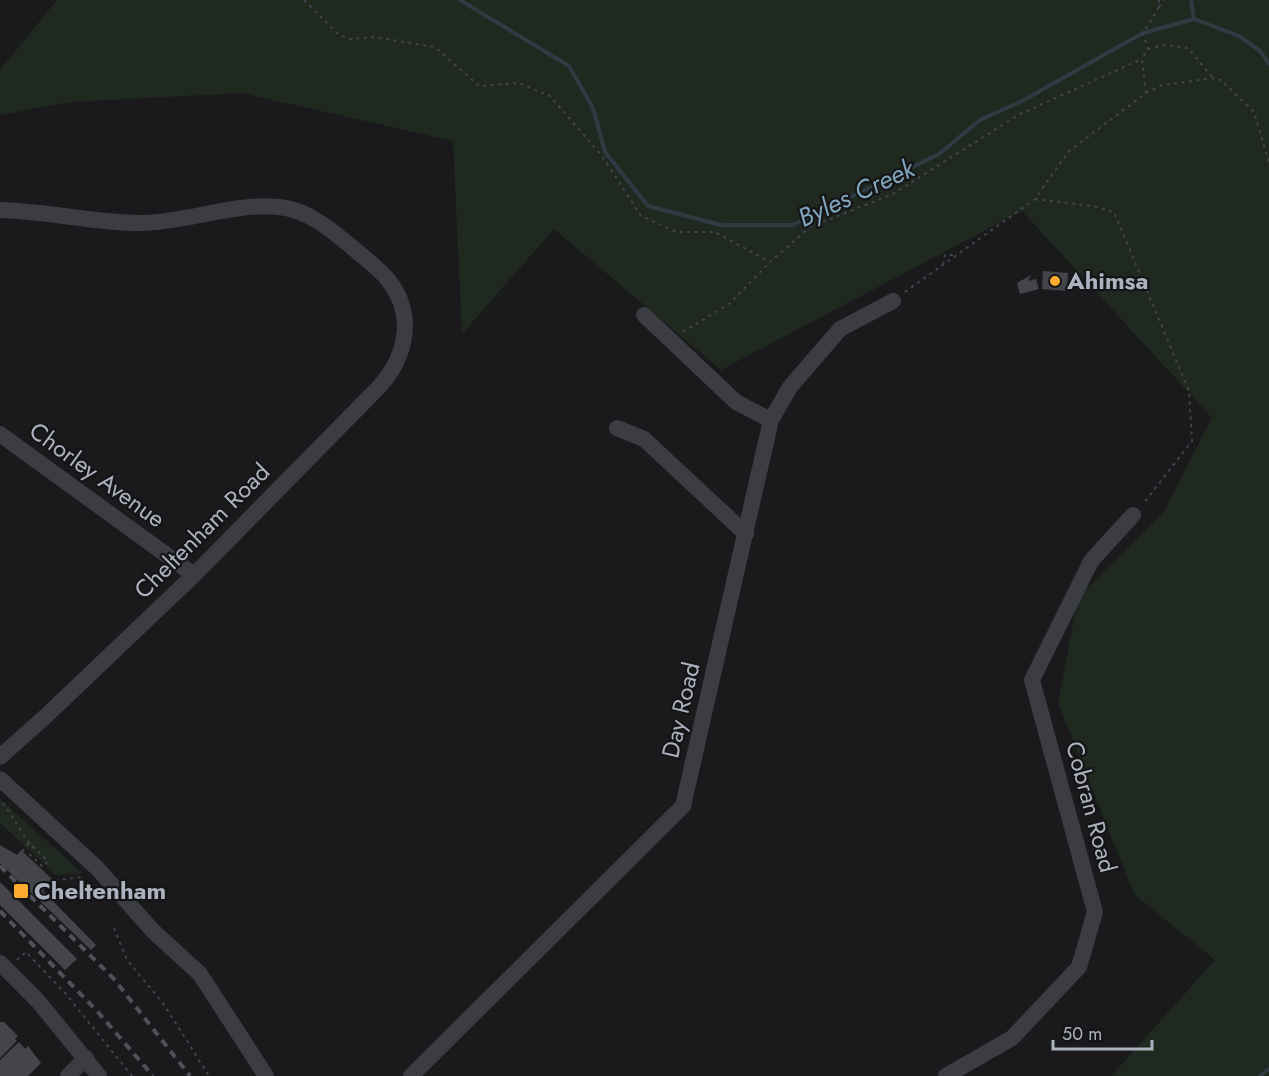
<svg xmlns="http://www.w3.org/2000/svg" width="1269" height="1076" font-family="Jost,sans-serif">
  <rect width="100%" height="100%" fill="#1a1a1d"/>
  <g fill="#1f2920">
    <path d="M 57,0 L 1269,0 L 1269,1076 L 1111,1076 L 1215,960 L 1134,894 L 1058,703 L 1078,597 L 1163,513 L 1212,418 L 1022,211 L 721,370 L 554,229 L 462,334 L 453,141 L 242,93 L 71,102 L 0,115 L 0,70 Z"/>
    <path d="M 0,799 L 82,873 L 56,875 L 0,823 Z"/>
  </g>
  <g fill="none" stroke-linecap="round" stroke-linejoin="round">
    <g stroke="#2e3b43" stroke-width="4">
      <path d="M 460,0 L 569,66 L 593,108 L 605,152 L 648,206 L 721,225 L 793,225 L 939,154 L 980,120 L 1022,101 L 1143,33 L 1194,19 L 1239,36 L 1260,51 L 1269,64"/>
      <path d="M 1191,0 L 1194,19"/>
      <path d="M 1260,1076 L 1269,1069"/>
    </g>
  </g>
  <g fill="#44454a">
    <path d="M 1043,271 L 1068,273 L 1067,291 L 1042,289 Z"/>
    <path d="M 1031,275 L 1028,281 L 1036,279 L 1039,289 L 1020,294 L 1017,283 Z"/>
    <path d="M 0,845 L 17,855 L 21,850 L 53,880 L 43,891 L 96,945 L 91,950 L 0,863 Z"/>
    <path d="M 0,882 L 77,959 L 65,970 L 0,905 Z"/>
    <path d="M 0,1022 L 4,1022 L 18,1036 L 15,1039 L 17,1041 L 0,1058 Z"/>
    <path d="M 19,1042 L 25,1049 L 28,1046 L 41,1063 L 28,1076 L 0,1076 L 0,1060 Z"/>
  </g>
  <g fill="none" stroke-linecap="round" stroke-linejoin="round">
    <g stroke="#41444a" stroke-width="2" stroke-dasharray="3 4.5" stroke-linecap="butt">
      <path d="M 304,0 L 339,35 L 351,39 L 373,37 L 435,47 L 479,86 L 519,83 L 550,96 L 602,156 L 641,216 L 677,232 L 715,232 L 770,262 L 810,227 L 893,194 L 1020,114 L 1142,59"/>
      <path d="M 1159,7 L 1164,0"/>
      <path d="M 1148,49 L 1165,45 L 1188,48 L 1212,77"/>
      <path d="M 1146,93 L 1142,59 L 1148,49 L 1143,33 L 1158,9 L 1159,0"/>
      <path d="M 1035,199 L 1093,206 L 1114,212 L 1189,391 L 1192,441 L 1143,504"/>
      <path d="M 943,265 L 945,255 L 956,255"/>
      <path d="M 905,292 L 1035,199 L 1068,152 L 1146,93 L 1162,85 L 1213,78 L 1221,80 L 1254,112 L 1269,163"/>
      <path d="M 683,332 L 730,303 L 769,263"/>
      <path d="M 3,803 L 29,843 L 48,861 L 43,867 L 28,853 L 24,857"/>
      <path d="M 21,854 L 50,881 L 83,877"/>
      <path d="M 0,855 L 11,865"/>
      <path d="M 8,869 L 29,843"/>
      <path d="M 114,928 L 127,960 L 163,1003 L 209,1076"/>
      <path d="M 17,960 L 26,952 L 65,993 L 132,1076"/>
    </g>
    <g stroke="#3b3d43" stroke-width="16">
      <path d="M 0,210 C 47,211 94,223 141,223 C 187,223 240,200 286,208 C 312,213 332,231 352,247 C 364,258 379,268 389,281 C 416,316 406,358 378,388 L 194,575 L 47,715 L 0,757"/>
      <path d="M 644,315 L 736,402 L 771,420"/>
      <path d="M 617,428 L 644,439 L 746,534"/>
      <path d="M 0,434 L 194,575"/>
      <path d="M 0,779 L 97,868 L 153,931 L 200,974 L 266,1076"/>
      <path d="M 0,963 L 38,1001 L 99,1076"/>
      <path d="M 68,1076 L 86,1058"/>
      <path d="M 411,1076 L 683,806 L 771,420 L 790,387 L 840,329 L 893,301"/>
      <path d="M 946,1076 L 1012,1038 L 1079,967 L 1095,912 L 1032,680 L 1091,561 L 1133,515"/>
    </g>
    <g stroke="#4e5158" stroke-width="4" stroke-dasharray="8 6" stroke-linecap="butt">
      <path d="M 0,866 L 114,979 L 190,1076"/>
      <path d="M 0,911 L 97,1011 L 153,1076"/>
    </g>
  </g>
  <g fill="#ffab30" stroke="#151518" stroke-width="2">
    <circle cx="1055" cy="281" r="6"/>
    <rect x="13" y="883" width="16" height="16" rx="3"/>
  </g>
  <g text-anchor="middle" stroke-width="4.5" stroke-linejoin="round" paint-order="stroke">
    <g font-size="24" font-weight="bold" fill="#acb2be" stroke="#151518" text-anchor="start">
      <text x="1067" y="289">Ahimsa</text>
      <text x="34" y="899">Cheltenham</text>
    </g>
    <g font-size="24" fill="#acb2be" stroke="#151518">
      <text transform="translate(97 475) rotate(36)" y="8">Chorley Avenue</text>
      <text transform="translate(202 531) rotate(-45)" y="8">Cheltenham Road</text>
      <text transform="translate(681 710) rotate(-77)" y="8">Day Road</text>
      <text transform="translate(1091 807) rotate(75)" y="8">Cobran Road</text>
    </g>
    <g font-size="26" font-style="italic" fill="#80a4bb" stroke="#151518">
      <text transform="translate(856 193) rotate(-25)" y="9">Byles Creek</text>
    </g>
  </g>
  <path d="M1053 1040v9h99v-9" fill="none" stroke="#acb2be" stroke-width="3"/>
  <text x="1062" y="1040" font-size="18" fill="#acb2be" stroke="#151518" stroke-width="4.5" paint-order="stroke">50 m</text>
</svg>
